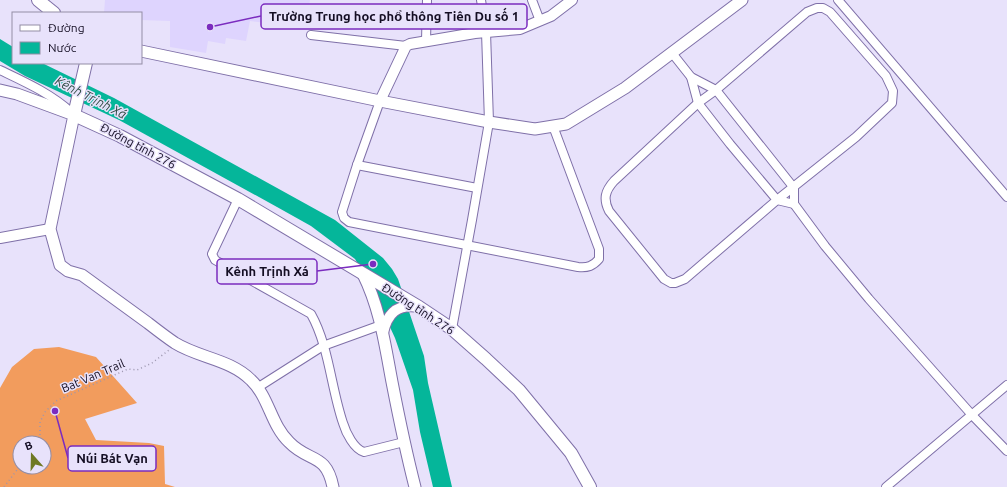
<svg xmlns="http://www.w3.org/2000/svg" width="1007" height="487" font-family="Ubuntu,sans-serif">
  <rect width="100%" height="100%" fill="#e8e2fb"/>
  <path fill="#ded4fe" d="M 105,0 L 310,0 L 306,28 L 250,21 L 246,41 L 226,38 L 225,44 L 208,41 L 206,53 L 170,47 L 170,21 L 141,20 L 141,13 L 104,13 Z"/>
  <path fill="#f29c5d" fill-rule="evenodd" d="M 59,347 L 96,357 L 137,403 L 85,419 L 96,440 L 149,443 L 164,446 L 165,484 L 175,487 L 0,487 L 0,388 L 12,367 L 34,349 ZM 20,443 L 44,443 L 44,467 L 20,467 Z"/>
  <path fill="#05b69a" d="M 0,39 L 13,47 L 13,63 L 42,63 L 114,98 L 335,220 L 383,258 L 392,269 L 398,279 L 424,356 L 428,383 L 452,487 L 433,487 L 420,432 L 413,390 L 395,338 L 372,288 L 355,259 L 311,226 L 277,207 L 119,120 L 25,76 L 0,61 Z"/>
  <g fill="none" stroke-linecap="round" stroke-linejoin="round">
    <defs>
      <g id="minor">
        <path d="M 532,0 L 540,21"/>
        <path d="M 838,0 L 1007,197"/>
        <path d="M 817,8 L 823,8 L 830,12 L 886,76 L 893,91 L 892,103 L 856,137 L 777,200 L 685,279 L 675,283 L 671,283 L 664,279 L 609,211 C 603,199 605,191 614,181 L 698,103 L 716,90 L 807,12 Z"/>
        <path d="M 311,35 L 406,46"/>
        <path d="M 426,41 L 427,0"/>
        <path d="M 672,53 L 691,77 L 716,90 L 794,188 L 794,204 L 825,246 L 869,299 L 972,415 L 1007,451"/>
        <path d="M 0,70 C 25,82 50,93 71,112"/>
        <path d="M 691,77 L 698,103 L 730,144 L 777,200 L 794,204"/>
        <path d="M 380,101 L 357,165 L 342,212 L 344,218 L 349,222 L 578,267 C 588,268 593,266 599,259 L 599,249 L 553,126"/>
        <path d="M 357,165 L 477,188"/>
        <path d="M 238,199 L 212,254 L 215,260 L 311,314 C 329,346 331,388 343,423 C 346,433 354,449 364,452 L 404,442"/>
        <path d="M 452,329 L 472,220 L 489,122 L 486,32 L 481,0"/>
        <path d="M 257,388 L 323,346 L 381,325"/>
        <path d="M 886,487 L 1007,385"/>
      </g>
      <g id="tertiary">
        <path d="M 380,101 L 406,46 L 410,44 L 475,33 L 520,29 L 551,16 L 572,0"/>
        <path d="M 0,238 L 50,229"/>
        <path d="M 383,333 C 387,314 397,303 419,307"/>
      </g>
      <g id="secondary">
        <path d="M 141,51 L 380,101 L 489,122 L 535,129 L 566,124 L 625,88 L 742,0"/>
        <path d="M 0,90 L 17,94 L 74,115 L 50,229 L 60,265 L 68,271 L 82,275 C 104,291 126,307 148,323 C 157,330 166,337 175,343 C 199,358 230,359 251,380 C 269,397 271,425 289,442 C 309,463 326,452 333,487"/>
        <path d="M 363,274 C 380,308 385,345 392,382 C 399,418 406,452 415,487"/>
      </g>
      <g id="primary">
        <path d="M 38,0 L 54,13"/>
        <path d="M 86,63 L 74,115 L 120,136 L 238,199 L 419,307 L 452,329 L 486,359 L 519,390 L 571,453 L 590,487"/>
      </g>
    </defs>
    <use href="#minor" stroke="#7f70a8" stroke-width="10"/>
    <use href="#tertiary" stroke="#7f70a8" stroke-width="12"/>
    <use href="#secondary" stroke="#7f70a8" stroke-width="13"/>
    <use href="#primary" stroke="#7f70a8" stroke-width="14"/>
    <g stroke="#9c96ae" stroke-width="1.5" stroke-dasharray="1 3" stroke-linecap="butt">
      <path d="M 40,443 L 40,422 L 45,412 L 56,401 L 128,369 L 137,370 L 152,363 L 169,350"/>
      <path d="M 4,487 L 20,466"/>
    </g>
    <use href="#minor" stroke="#fff" stroke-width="8"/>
    <use href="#tertiary" stroke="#fff" stroke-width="10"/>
    <use href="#secondary" stroke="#fff" stroke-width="11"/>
    <use href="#primary" stroke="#fff" stroke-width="12"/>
  </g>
  <g text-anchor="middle" stroke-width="3" stroke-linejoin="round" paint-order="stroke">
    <g font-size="12" fill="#140e23" stroke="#e8e2fb">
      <text transform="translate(138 146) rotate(28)" y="4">Đường tỉnh 276</text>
      <text transform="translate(418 309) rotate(33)" y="4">Đường tỉnh 276</text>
      <text transform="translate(93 376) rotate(-23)" y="4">Bat Van Trail</text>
    </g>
    <g font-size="13" font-style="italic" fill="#2e4c44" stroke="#e8e2fb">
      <text transform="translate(91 97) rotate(27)" y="5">Kênh Trịnh Xá</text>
    </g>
  </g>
  <path fill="none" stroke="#7b2cbf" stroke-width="1.5" d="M210 27L261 16M373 264L317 271M55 411L68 458"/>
  <g fill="#7b2cbf" stroke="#e8e2fb" stroke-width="1.5">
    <circle cx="210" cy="27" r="4"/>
    <circle cx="373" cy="264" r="4"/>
    <circle cx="55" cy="411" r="4"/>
  </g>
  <g fill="#e8e2fb" stroke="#7b2cbf" stroke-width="1.5">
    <rect x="261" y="4" width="266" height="25" rx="4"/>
    <rect x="217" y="259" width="100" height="25" rx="4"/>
    <rect x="68" y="446" width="88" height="25" rx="4"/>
  </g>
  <g font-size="13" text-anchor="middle" font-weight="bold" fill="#140e23">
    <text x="394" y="21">Trường Trung học phổ thông Tiên Du số 1</text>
    <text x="267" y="276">Kênh Trịnh Xá</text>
    <text x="112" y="463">Núi Bát Vạn</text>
  </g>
  <rect x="12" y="12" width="130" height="52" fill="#e8e2fb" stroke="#938da5"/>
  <rect x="20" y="25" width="20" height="6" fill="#ffffff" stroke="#938da5"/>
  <text x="48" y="32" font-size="12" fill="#140e23">Đường</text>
  <rect x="20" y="42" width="20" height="12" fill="#05b69a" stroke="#938da5"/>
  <text x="48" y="52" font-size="12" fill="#140e23">Nước</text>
  <g transform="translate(32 455) rotate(340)"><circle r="19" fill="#e8e2fb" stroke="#938da5"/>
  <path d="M0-3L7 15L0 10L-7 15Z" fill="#6f7924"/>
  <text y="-6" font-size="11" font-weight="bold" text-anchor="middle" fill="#140e23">B</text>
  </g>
</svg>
